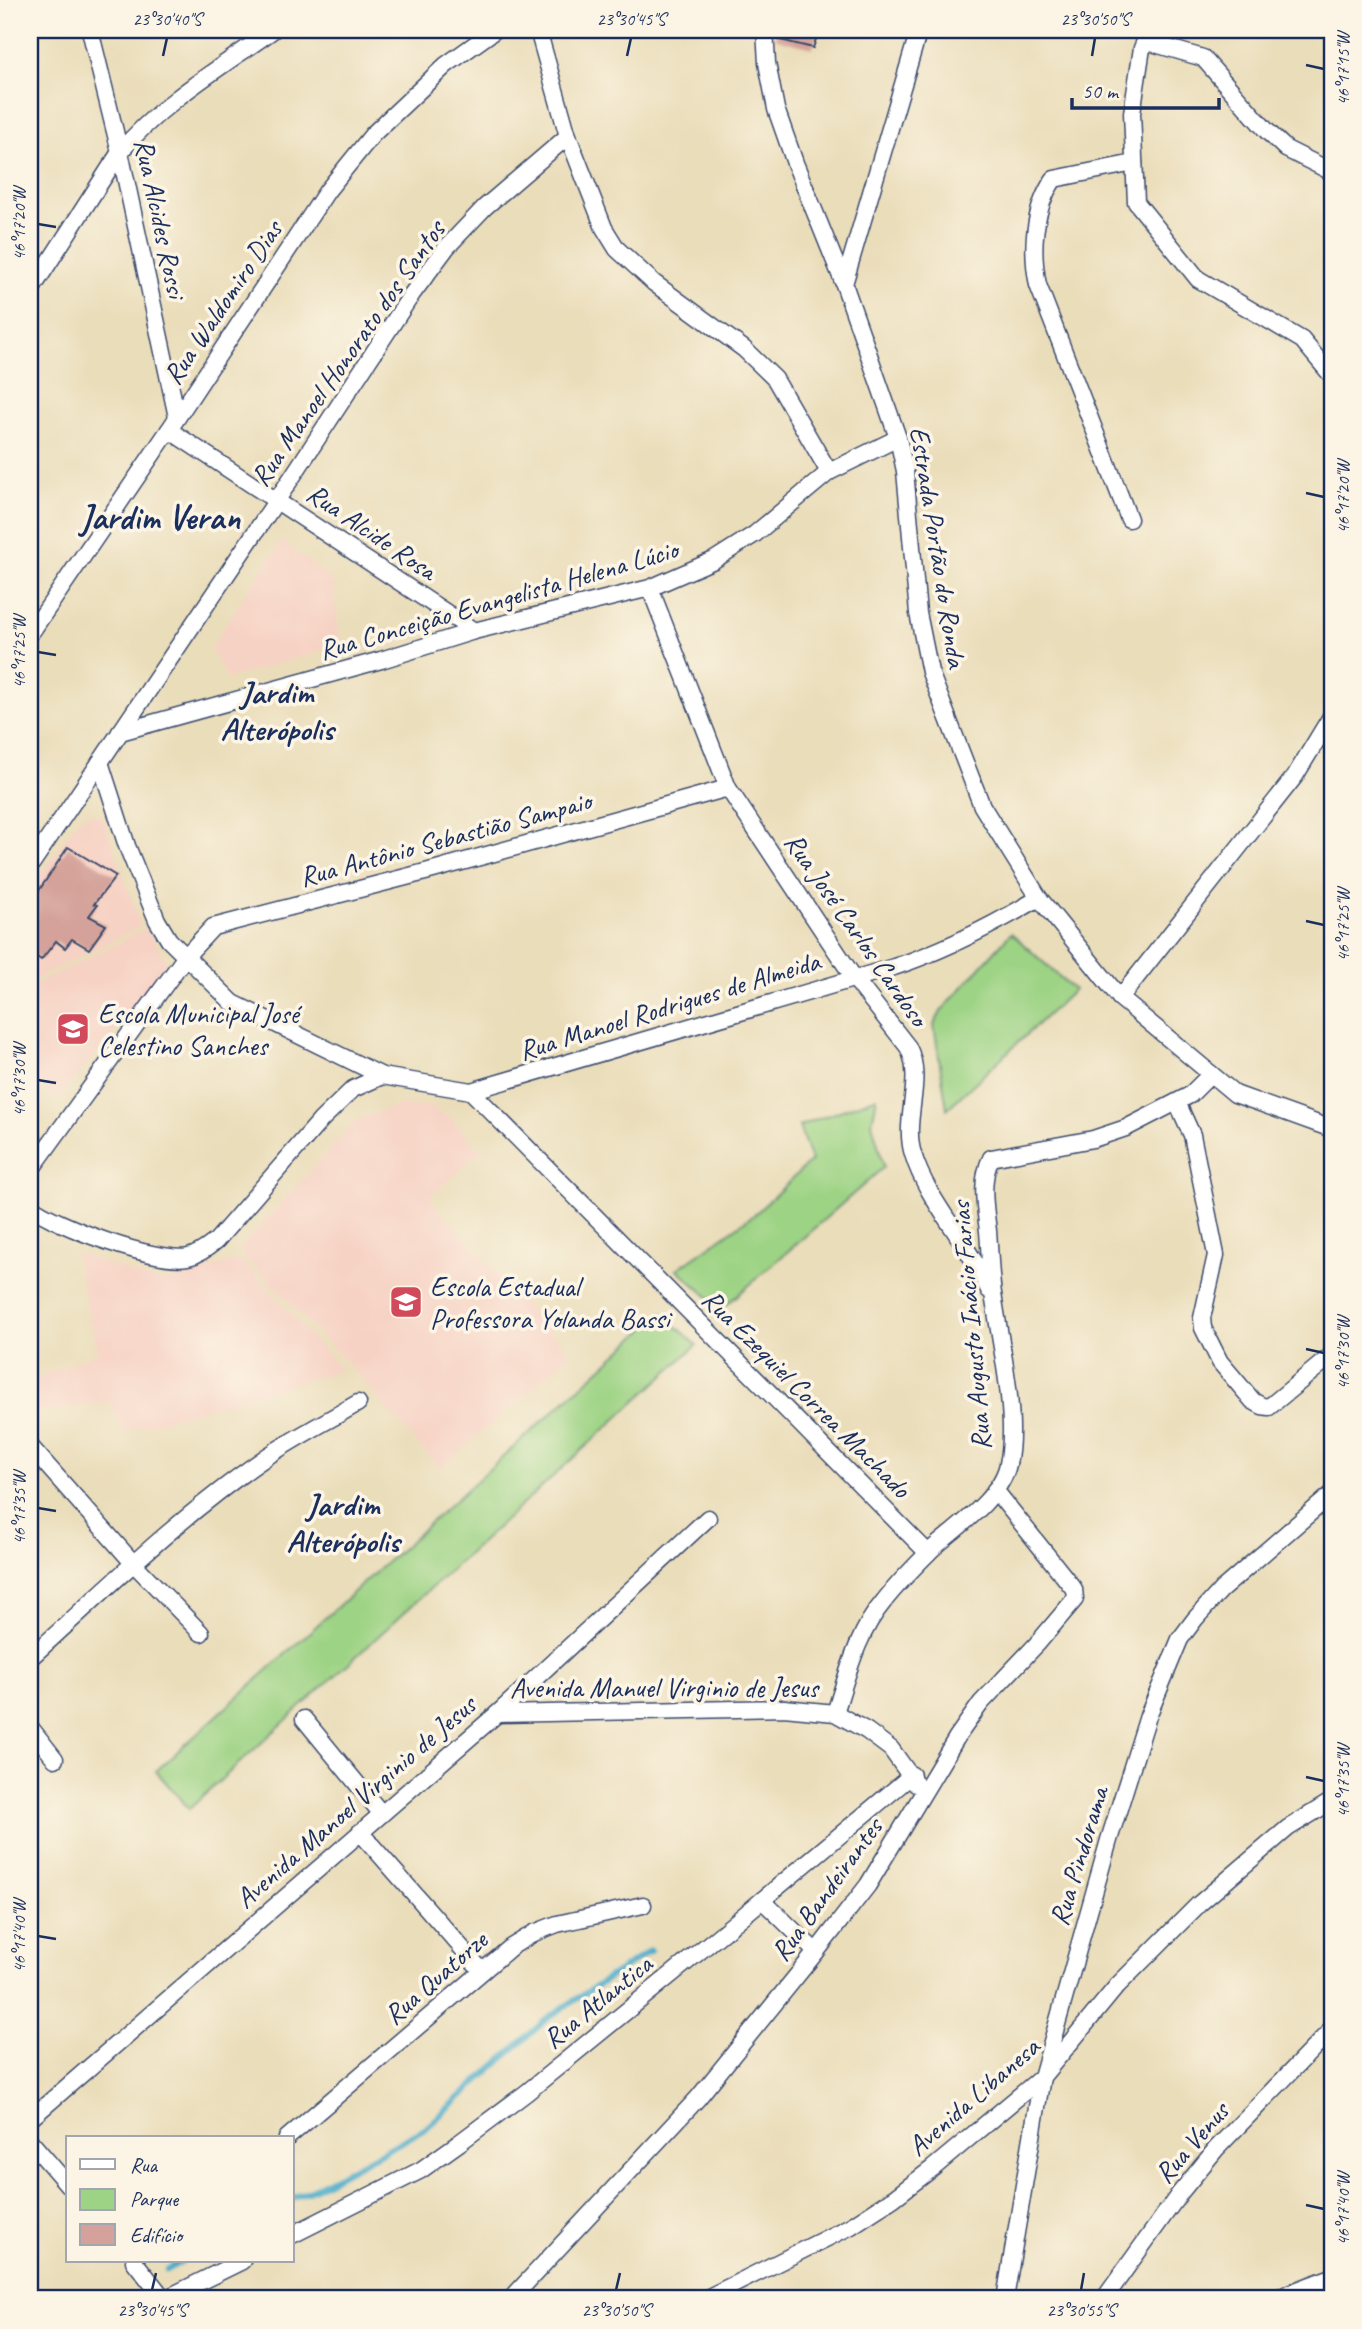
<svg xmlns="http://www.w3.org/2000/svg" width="1362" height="2329" font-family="Caveat,sans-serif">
  <rect width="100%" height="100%" fill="#fcf5e5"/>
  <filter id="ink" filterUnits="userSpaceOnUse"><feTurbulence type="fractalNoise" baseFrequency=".0143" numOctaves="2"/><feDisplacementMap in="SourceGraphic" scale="14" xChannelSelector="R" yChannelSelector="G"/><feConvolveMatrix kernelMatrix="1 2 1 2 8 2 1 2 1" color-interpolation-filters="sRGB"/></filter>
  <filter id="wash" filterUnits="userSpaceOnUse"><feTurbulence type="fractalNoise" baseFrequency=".00686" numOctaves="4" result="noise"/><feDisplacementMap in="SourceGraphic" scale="28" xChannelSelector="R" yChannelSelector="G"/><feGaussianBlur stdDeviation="1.57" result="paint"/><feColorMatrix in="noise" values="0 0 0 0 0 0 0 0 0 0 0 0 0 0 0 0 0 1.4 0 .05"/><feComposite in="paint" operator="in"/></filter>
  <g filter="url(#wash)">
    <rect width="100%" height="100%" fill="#eaddba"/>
    <g fill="#f6d2c4">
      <path d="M 281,541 L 332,579 L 341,645 L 227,679 L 210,648 Z"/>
      <path d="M 91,813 L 103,817 L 141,926 L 30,982 L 30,892 L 78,819 Z"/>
      <path d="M 147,928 L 170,967 L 56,1101 L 30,1072 L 30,987 Z"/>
      <path d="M 400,1105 L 430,1107 L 452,1119 L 481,1151 L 429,1198 L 571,1354 L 440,1469 L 351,1367 L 238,1250 L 357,1119 Z"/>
      <path d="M 74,1252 L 160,1282 L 241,1259 L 342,1370 L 123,1432 L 109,1401 L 30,1415 L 30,1381 L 98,1352 Z"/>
    </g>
    <g fill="#9dd384" stroke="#5c8171" stroke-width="2">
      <path d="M 1011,933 L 1074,990 L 947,1109 L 934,1025 L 942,1010 Z"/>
      <path d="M 877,1097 L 872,1123 L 884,1167 L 722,1309 L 677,1269 L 755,1214 L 811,1161 L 799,1126 Z"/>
      <path d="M 662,1313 L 697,1345 L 189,1809 L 156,1771 Z"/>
    </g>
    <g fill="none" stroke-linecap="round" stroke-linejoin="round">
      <g stroke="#4cadcb" stroke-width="6">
        <path d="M 292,2198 L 315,2188 L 425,2129 L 549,2017 L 650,1951"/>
        <path d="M 167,2270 L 182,2261"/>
      </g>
    </g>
    <g id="blocks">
      <g fill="#d4a29a">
        <path d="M 776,30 L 819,30 L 813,48 L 776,39 Z"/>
        <path d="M 68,847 L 116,876 L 94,904 L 97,905 L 89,916 L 106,925 L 89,949 L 72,939 L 65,948 L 56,941 L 41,960 L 30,952 L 30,904 Z"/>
      </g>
    </g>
  </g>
  <g filter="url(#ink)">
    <use href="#blocks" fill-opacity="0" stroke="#3a496c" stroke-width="2"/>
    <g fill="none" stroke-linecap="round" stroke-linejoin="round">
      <defs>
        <g id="minor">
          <path d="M 90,30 L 120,152 L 177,417"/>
          <path d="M 538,30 L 568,136 L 604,228 L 617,249 L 654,283 L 744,349 L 775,379 L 829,472"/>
          <path d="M 765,30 L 767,63 L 776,109 L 795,163 L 844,284 L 898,438 L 905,471 L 918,613 L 930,672 L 982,806 L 1039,898 L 1120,998 L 1235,1094 L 1332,1129"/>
          <path d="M 1150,30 L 1142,48 L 1132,113 L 1136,202 L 1198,279 L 1302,340 L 1332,376"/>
          <path d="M 1145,41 L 1203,58 L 1266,130 L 1286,149 L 1332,172"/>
          <path d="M 844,284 L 919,30"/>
          <path d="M 30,292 L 120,152 C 162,102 220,68 273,30"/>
          <path d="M 169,430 L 474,631"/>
          <path d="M 1129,519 L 1038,285 C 1031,251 1033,209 1054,179 L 1134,163"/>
          <path d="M 650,588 L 728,788 L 854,978 L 908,1047 C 925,1080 902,1119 913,1154 C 927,1201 969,1243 989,1290"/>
          <path d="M 30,634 L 169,430 L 327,191 L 373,134 L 446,65 L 495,30"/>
          <path d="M 120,732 L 381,660 L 474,631 L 650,588 L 714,560 L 755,534 L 829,472 L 898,438"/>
          <path d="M 100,762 L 127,846 L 157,920 L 169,940 L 233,1003 L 382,1076 L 471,1091 L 894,967 C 946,950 992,926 1039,898"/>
          <path d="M 30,866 L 277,500 L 412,294 L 447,247 L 485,207 L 568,136"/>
          <path d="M 1120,998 L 1295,776 L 1332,715"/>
          <path d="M 471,1091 L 928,1553"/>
          <path d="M 1177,1102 L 1192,1135 L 1216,1255 L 1202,1318 L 1203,1328 L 1220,1362 L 1253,1401 L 1262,1406 L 1269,1407 L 1332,1355"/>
          <path d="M 30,1171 L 186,956 L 213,927 L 433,870 L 728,788"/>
          <path d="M 30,1206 C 56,1226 156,1263 188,1257 C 199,1255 208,1247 216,1241 L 321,1120 L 353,1089 L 382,1076"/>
          <path d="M 30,1446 L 134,1564 L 201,1633"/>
          <path d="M 30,1658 C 105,1590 178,1518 262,1460 C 292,1439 326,1422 358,1403"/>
          <path d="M 835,1713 C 848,1673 857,1633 884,1601 C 898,1583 915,1566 931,1550 C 956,1528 1001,1498 1008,1464 C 1018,1419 1001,1346 994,1300 C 990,1278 990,1254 988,1231 C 985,1206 980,1181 991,1158 L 1093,1139 L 1126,1128 L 1190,1095 L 1211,1074"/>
          <path d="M 497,1714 L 784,1708 L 835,1713 L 867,1731 L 891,1749 L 916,1784"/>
          <path d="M 304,1719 L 381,1813"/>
          <path d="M 30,1727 L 55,1759"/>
          <path d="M 360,1832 L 482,1971"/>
          <path d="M 762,1900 L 816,1952"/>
          <path d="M 30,2119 L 497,1714 L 708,1518"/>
          <path d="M 287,2138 L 511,1947 L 534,1933 L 557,1924 L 643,1905"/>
          <path d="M 30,2141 L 68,2185"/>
          <path d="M 292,2235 L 421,2170 L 459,2143 L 526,2093 L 743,1916 L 912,1775"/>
          <path d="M 134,2261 L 164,2299"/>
          <path d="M 165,2299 L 242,2261"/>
          <path d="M 511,2299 L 698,2098 L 816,1952 L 868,1885 L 957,1737 L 981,1703 L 1037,1644 L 1075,1599 L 1074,1589 L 995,1490"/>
          <path d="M 705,2299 L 851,2226 L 894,2198 L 933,2168 L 1042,2077 L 1117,1986 L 1199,1904 L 1288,1828 L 1332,1801"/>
          <path d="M 1005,2299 L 1042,2077 L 1109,1840 L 1148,1716 L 1180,1639 L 1195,1619 L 1221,1590 L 1332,1494"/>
          <path d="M 1104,2299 L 1180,2193 L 1216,2149 L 1332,2029"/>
          <path d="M 1274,2299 L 1332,2277"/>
        </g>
      </defs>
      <use href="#minor" stroke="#3a496c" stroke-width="19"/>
      <use href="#minor" stroke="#fff" stroke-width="16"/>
    </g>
  </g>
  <path fill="none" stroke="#1b2f5e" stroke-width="2.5" d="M 163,56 L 167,38M 627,56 L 631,38M 1092,56 L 1095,38M 1306,65 L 1324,69M 38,224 L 56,227M 1306,493 L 1324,497M 38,652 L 56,655M 1306,921 L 1324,925M 38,1080 L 56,1083M 1306,1349 L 1324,1353M 38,1508 L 56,1511M 1306,1777 L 1324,1781M 38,1936 L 56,1939M 1306,2205 L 1324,2209M 152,2290 L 156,2273M 616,2290 L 620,2273M 1081,2290 L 1084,2273"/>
  <defs>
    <symbol id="school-square" viewBox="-11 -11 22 22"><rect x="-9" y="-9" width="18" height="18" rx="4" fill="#d1495b" stroke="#fcf5e5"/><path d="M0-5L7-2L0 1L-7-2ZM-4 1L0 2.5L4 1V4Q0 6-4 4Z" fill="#fff"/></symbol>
  </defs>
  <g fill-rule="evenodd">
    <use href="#school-square" x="54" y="1010" width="38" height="38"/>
    <use href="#school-square" x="387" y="1283" width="38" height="38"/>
  </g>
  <g text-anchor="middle" stroke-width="7" stroke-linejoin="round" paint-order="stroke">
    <g font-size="28" fill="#1b2f5e" stroke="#fcf5e5">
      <text transform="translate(161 218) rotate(78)" y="10">Rua Alcides Rossi</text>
      <text transform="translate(222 302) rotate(-56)" y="10">Rua Waldomiro Dias</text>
      <text transform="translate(347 353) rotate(-55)" y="10">Rua Manoel Honorato dos Santos</text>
      <text transform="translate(372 531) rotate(34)" y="10">Rua Alcide Rosa</text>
      <text transform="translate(939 547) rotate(81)" y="10">Estrada Portão do Ronda</text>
      <text transform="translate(498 599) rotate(-16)" y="10">Rua Conceição Evangelista Helena Lúcio</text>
      <text transform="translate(445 838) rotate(-15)" y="10">Rua Antônio Sebastião Sampaio</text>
      <text transform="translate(857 929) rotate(55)" y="10">Rua José Carlos Cardoso</text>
      <text transform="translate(669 1005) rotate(-17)" y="10">Rua Manoel Rodrigues de Almeida</text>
      <text transform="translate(970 1326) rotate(-95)" y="10">Rua Augusto Inácio Farias</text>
      <text transform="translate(807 1393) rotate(45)" y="10">Rua Ezequiel Correa Machado</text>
      <text x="664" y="1697">Avenida Manuel Virginio de Jesus</text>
      <text transform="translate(355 1801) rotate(-41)" y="10">Avenida Manoel Virginio de Jesus</text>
      <text transform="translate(1078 1856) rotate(-73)" y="10">Rua Pindorama</text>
      <text transform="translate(826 1889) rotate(-54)" y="10">Rua Bandeirantes</text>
      <text transform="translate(435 1977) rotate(-41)" y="10">Rua Quatorze</text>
      <text transform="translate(597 2001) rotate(-39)" y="10">Rua Atlantica</text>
      <text transform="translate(973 2096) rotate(-41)" y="10">Avenida Libanesa</text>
      <text transform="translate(1191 2142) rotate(-49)" y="10">Rua Venus</text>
    </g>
    <g font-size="28" fill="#1b2f5e" stroke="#fcf5e5" text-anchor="start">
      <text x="98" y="1023">Escola Municipal José<tspan x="98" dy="32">Celestino Sanches</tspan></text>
      <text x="430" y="1296">Escola Estadual<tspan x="430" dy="32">Professora Yolanda Bassi</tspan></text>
    </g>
    <g font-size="32" font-weight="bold" fill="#1b2f5e" stroke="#fcf5e5">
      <text x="277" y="703">Jardim<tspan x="277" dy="37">Alterópolis</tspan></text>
      <text x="343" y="1515">Jardim<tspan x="343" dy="37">Alterópolis</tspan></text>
    </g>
    <g font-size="35" font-weight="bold" fill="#1b2f5e" stroke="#fcf5e5">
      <text x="160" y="529">Jardim Veran</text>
    </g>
  </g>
  <rect width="1362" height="2329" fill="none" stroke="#fcf5e5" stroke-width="77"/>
  <rect x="66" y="2136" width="228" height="126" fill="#fcf5e5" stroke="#a2a6af" stroke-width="2"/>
  <rect x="80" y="2159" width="35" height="10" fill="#ffffff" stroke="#a2a6af" stroke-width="2"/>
  <text x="130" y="2172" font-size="21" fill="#1b2f5e">Rua</text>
  <rect x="80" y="2189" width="35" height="21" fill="#9dd384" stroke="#a2a6af" stroke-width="2"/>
  <text x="130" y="2206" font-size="21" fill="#1b2f5e">Parque</text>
  <rect x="80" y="2224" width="35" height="21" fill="#d4a29a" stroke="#a2a6af" stroke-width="2"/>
  <text x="130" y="2242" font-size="21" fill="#1b2f5e">Edifício</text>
  <path d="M1072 98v10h147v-10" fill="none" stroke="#1b2f5e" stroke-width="3.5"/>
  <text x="1082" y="98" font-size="21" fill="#1b2f5e" stroke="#fcf5e5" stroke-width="5" paint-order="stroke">50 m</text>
  <rect x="38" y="38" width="1286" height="2252" fill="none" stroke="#1b2f5e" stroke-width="2.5"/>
  <g font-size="18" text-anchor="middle" fill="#1b2f5e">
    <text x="167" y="25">23°30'40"S</text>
    <text x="631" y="25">23°30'45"S</text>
    <text x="1095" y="25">23°30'50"S</text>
    <text transform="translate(1343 69) rotate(-90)" y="6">46°17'15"W</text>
    <text transform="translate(19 224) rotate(-90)" y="6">46°17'20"W</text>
    <text transform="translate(1343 497) rotate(-90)" y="6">46°17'20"W</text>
    <text transform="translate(19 652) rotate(-90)" y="6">46°17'25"W</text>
    <text transform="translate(1343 925) rotate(-90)" y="6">46°17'25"W</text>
    <text transform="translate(19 1080) rotate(-90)" y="6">46°17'30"W</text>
    <text transform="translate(1343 1353) rotate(-90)" y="6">46°17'30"W</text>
    <text transform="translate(19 1508) rotate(-90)" y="6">46°17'35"W</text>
    <text transform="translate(1343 1781) rotate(-90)" y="6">46°17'35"W</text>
    <text transform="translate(19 1936) rotate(-90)" y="6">46°17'40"W</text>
    <text transform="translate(1343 2209) rotate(-90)" y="6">46°17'40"W</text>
    <text x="152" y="2316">23°30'45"S</text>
    <text x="616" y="2316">23°30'50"S</text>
    <text x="1081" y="2316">23°30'55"S</text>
  </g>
</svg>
